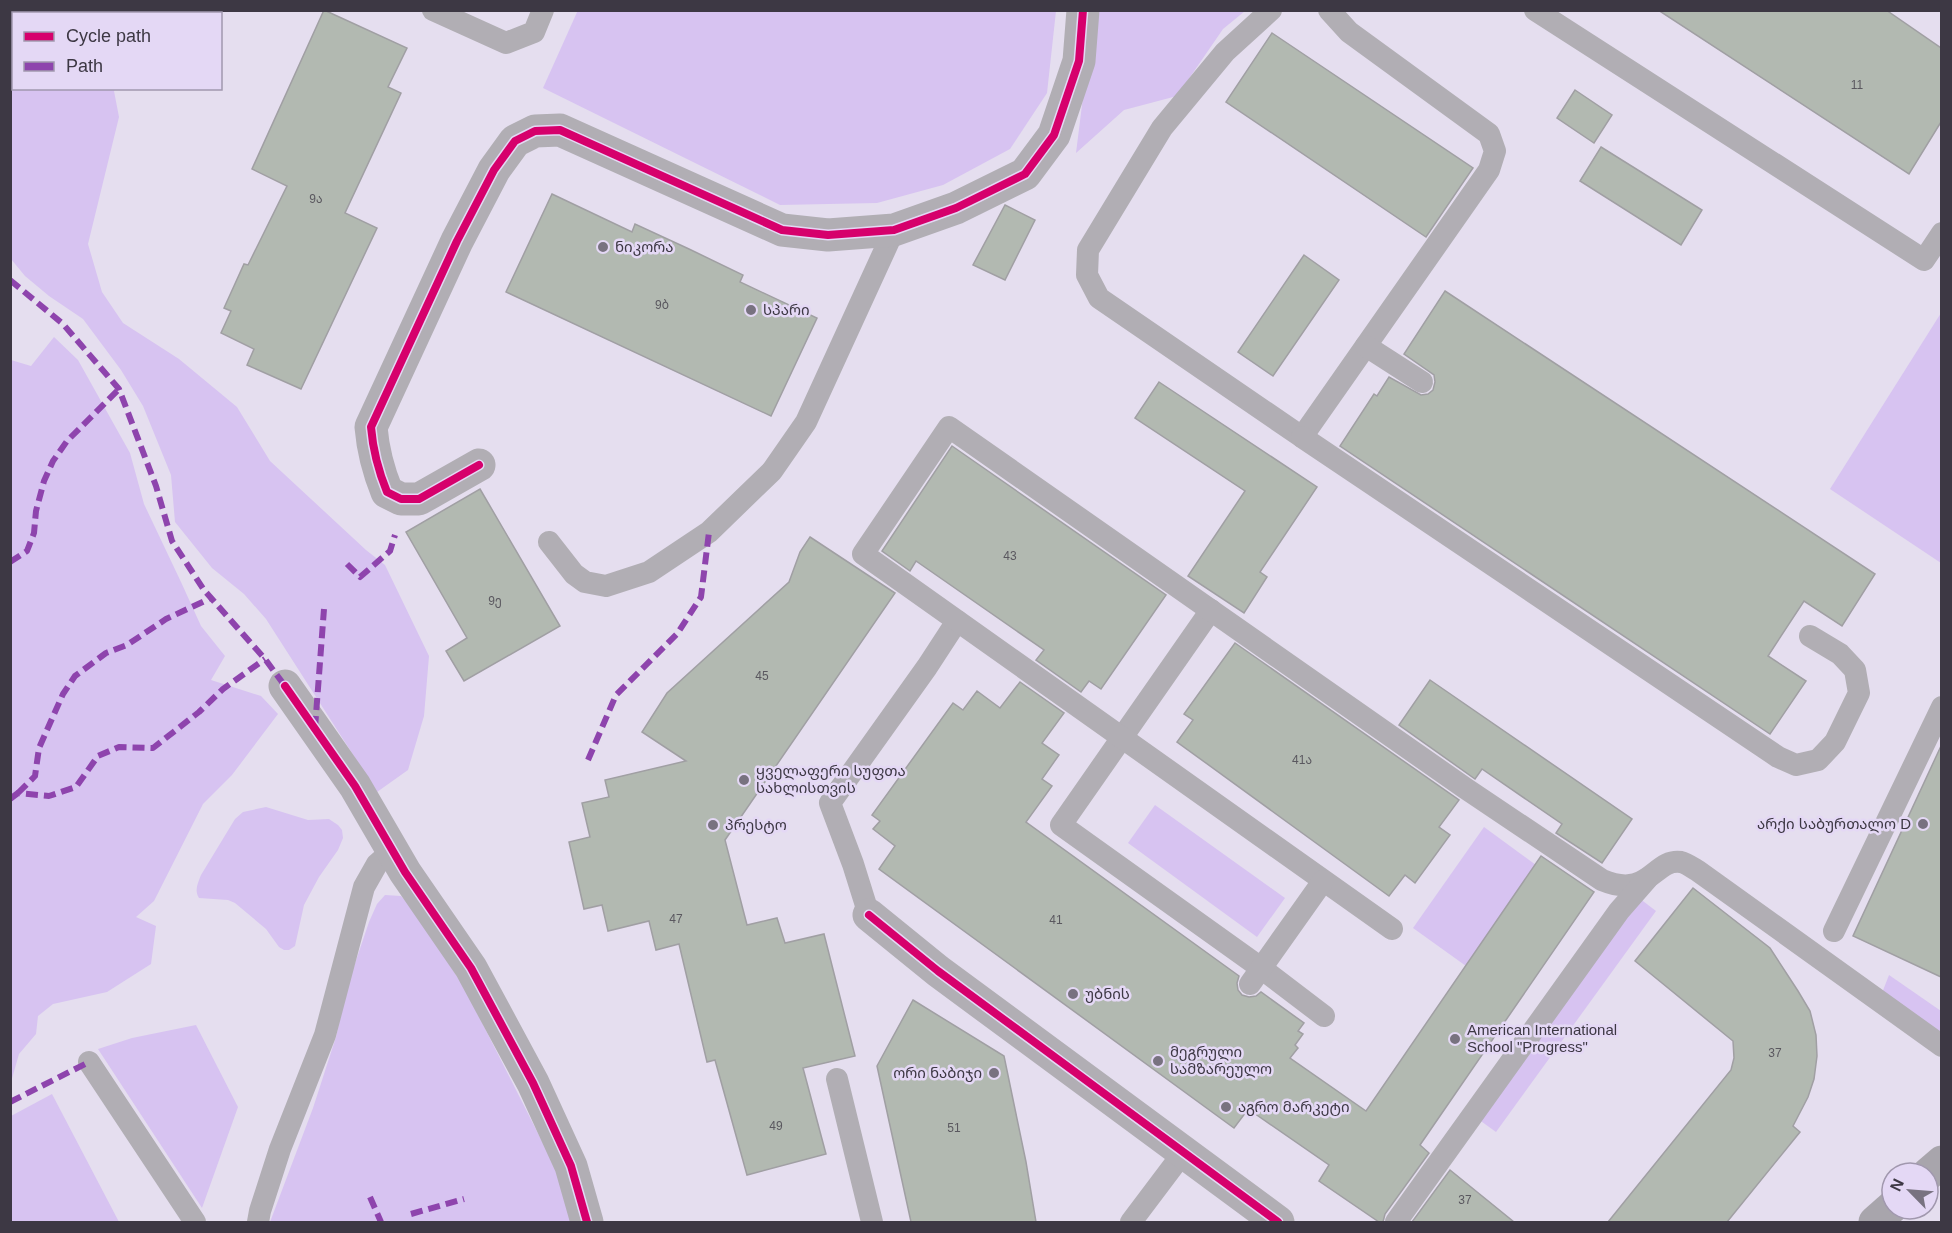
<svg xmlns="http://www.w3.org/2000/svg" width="1952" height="1233" font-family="Helvetica,'Noto Sans Georgian',sans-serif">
  <rect width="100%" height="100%" fill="#e5deef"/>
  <g fill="#d7c3f1">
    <path d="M 578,10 L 1056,10 L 1056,11 L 1047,93 L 1010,149 L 943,185 L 877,203 L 780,205 L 543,88 Z"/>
    <path d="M 10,11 L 169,11 L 165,14 L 14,14 L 14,88 L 116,89 L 114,91 L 119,117 L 88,244 L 102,292 L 123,323 L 179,359 L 237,407 L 270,461 L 366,550 L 385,565 L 429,656 L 424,716 L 408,770 L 377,792 L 266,619 L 244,594 L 212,568 L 175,522 L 171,475 L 143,406 L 121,370 L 83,319 L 49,296 L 25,276 L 11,259 Z"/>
    <path d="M 1098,11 L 1245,11 L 1223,29 L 1177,96 L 1124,110 L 1076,153 L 1083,97 Z"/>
    <path d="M 1941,313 L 1941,563 L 1830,489 Z"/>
    <path d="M 54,337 L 78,360 L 130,453 L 144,504 L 181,582 L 201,626 L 225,656 L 211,680 L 261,696 L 278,714 L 232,775 L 203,804 L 154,901 L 136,917 L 156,926 L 151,964 L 107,992 L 53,1004 L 38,1016 L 36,1034 L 19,1054 L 11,1082 L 11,360 L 31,366 Z"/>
    <path d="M 1155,805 L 1285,898 L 1257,937 L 1128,843 Z"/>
    <path d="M 266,807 L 308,820 L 329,819 L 338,825 L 342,830 L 343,838 L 338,850 L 319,877 L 304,905 L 295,946 L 289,950 L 284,950 L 279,947 L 266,929 L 235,903 L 228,900 L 199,898 C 194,890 198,883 201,875 L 235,819 L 243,812 Z"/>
    <path d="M 1484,827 L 1536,865 L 1466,966 L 1413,928 Z"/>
    <path d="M 385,895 L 401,896 L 415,912 L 464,987 L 564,1185 L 576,1222 L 270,1222 L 313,1108 L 336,1037 L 347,987 L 369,922 L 377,904 Z"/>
    <path d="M 1639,898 L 1656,911 L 1496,1132 L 1478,1119 Z"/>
    <path d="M 1889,975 L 1941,1011 L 1941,1036 L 1882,993 Z"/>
    <path d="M 196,1025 L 238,1107 L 202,1208 L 98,1049 L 132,1038 Z"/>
    <path d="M 52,1094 L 119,1222 L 11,1222 L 11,1116 Z"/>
  </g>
  <g fill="#b2b9b1" stroke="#a09fa3" stroke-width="1.5">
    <path d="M 324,10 L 407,48 L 388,87 L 401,93 L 345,213 L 377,228 L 301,389 L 247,365 L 254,349 L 221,333 L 231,311 L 224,308 L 244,264 L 248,265 L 287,186 L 252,169 Z"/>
    <path d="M 1658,10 L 1886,10 L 1941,48 L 1941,122 L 1909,174 Z"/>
    <path d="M 1272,33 L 1473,168 L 1426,237 L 1226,102 Z"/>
    <path d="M 1575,90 L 1612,115 L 1594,143 L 1557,118 Z"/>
    <path d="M 1601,147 L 1702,210 L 1681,245 L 1580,181 Z"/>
    <path d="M 552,194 L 632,232 L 635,224 L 689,249 L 743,275 L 740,282 L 817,318 L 771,416 L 506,292 Z"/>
    <path d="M 1005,205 L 1035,220 L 1005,280 L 973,265 Z"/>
    <path d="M 1304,255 L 1339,280 L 1273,376 L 1238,352 Z"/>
    <path d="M 1445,291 L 1875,574 L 1842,626 L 1804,601 L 1768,656 L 1806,681 L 1770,734 L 1340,446 L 1374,394 L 1377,396 L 1389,377 L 1421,395 L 1428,394 L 1433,390 L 1435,382 L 1434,375 L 1404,354 Z"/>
    <path d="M 1159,382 L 1317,487 L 1260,572 L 1267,577 L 1244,613 L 1188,576 L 1245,491 L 1135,418 Z"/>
    <path d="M 952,446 L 1166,595 L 1101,689 L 1089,681 L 1081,692 L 1036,660 L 1044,650 L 916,561 L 910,571 L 882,551 Z"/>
    <path d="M 480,489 L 560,626 L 464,681 L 446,651 L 467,638 L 406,532 Z"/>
    <path d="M 810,537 L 895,593 L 725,840 L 747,925 L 777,918 L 785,943 L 824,934 L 855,1056 L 803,1068 L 826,1154 L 747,1175 L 715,1060 L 707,1062 L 679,944 L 656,950 L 649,921 L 608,931 L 602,905 L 584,909 L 569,842 L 590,837 L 582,803 L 609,797 L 605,780 L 686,761 L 642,732 L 667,693 L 789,582 L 800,552 Z"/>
    <path d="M 1235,643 L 1459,800 L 1439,827 L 1450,835 L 1415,883 L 1405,875 L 1389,896 L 1177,742 L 1193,720 L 1184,714 Z"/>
    <path d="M 1430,680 L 1632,819 L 1602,863 L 1556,833 L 1562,824 L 1482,769 L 1475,779 L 1399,725 Z"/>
    <path d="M 1020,682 L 1064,713 L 1042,743 L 1059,755 L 1042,779 L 1052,786 L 1026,822 L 1239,976 L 1237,983 L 1238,990 L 1242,995 L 1249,997 L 1256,996 L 1261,992 L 1304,1023 L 1298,1031 L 1303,1034 L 1295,1045 L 1298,1048 L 1290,1058 L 1366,1111 L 1541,856 L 1594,892 L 1420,1145 L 1429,1153 L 1385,1214 L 1383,1222 L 1379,1222 L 1319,1181 L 1329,1165 L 1251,1111 L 1249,1114 L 1246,1112 L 1234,1128 L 879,869 L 895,846 L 873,829 L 880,821 L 872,815 L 953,703 L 963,710 L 977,691 L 1000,708 Z"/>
    <path d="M 1941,746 L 1941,977 L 1853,936 Z"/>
    <path d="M 1693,888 L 1770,948 L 1798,991 L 1810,1011 L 1816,1035 L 1817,1056 L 1814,1079 L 1808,1097 L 1793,1126 L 1800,1132 L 1727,1222 L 1608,1222 L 1731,1070 L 1734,1058 L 1733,1041 L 1635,961 Z"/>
    <path d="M 913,1000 L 1004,1056 L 1026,1162 L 1036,1222 L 911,1222 L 877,1066 Z"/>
    <path d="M 1450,1170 L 1514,1222 L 1412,1222 Z"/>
  </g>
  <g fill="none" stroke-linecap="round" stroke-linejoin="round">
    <g stroke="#b1aeb4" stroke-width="22">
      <path d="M 433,10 L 506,43 L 534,32 L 543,10"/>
      <path d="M 1271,10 L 1225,52 L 1162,128 L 1088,250 L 1087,275 L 1099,298 L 1302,437 L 1489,170 L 1495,151 L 1489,134 L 1349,32 L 1329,10"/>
      <path d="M 1535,10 L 1924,260 L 1942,233"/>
      <path d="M 1366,346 L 1422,382"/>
      <path d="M 1302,437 L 1778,757 L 1796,765 L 1818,760 L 1835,742 L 1859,693 L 1855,670 L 1840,654 L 1810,636"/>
      <path d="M 549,542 L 574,574 L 585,582 L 606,586 L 649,572 L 709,532 L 772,471 L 806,422 L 894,230"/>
      <path d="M 1211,610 L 1061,825 L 1261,968 L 1324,1016"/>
      <path d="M 869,915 L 853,864 L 830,803 L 927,667 L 957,621"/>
      <path d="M 1392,929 L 863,554 L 949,427 L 1465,788 L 1602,880 C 1650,900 1653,858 1681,862 C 1686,863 1693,868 1698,871 L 1942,1046"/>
      <path d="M 1834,931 L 1942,707"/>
      <path d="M 1250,984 L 1323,881"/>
      <path d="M 89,1062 L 195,1222"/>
      <path d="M 837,1079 L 872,1222"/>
      <path d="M 258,1222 L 260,1211 L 280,1149 L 325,1035 L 364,887 L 377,864 L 392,851"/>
      <path d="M 1131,1222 L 1183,1153"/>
      <path d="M 1396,1222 L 1619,911 L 1647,879"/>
    </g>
    <g stroke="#b1aeb4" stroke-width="33">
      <path d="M 479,465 L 419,499 L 401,499 L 387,492 C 378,470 373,451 371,427 L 457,241 L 494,170 L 515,141 L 535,131 L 560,130 L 782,230 L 828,235 L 894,230 L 956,208 L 1025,174 L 1054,135 L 1079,61 L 1083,10"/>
      <path d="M 285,686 L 355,786 L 405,872 L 471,968 L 533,1083 L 571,1166 L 587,1222"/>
      <path d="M 869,915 L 938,971 L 1278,1222"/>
    </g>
    <g stroke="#a8a5ac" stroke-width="33">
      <path d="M 1928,1174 L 1942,1162"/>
      <path d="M 1875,1222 L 1892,1207"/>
    </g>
    <g stroke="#8e44ad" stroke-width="6" stroke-dasharray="12 6" stroke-linecap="butt">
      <path d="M 10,280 L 63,324 L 119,389 L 156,486 L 172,541 L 204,590 L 265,659 L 285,686"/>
      <path d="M 10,562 L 27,551 L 34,533 L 36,511 L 44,481 L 53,461 L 67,441 L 119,389"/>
      <path d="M 347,564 L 360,577 L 390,551 L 395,535"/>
      <path d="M 315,728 L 324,609"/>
      <path d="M 588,760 L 616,695 L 677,634 L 701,597 L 709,532"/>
      <path d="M 18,793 L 35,776 L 39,748 L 63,694 L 75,676 L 106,653 L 127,645 L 166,619 L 211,598"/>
      <path d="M 10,799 L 18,793 L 49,796 L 76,787 L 98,756 L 119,747 L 153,748 L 199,712 L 223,689 L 265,659"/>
      <path d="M 10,1102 L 89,1062"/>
      <path d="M 370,1197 L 381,1222"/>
      <path d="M 411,1214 L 464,1199"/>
    </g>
    <defs>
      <g id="cycleway">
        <path d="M 479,465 L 419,499 L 401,499 L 387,492 C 378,470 373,451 371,427 L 457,241 L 494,170 L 515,141 L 535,131 L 560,130 L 782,230 L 828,235 L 894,230 L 956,208 L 1025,174 L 1054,135 L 1079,61 L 1083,10"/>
        <path d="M 285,686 L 355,786 L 405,872 L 471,968 L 533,1083 L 571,1166 L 587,1222"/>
        <path d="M 869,915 L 938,971 L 1278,1222"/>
      </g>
    </defs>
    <use href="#cycleway" stroke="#e4d8f5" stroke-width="11"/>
    <use href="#cycleway" stroke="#d6006c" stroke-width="8"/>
  </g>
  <g fill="#787280" stroke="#e4d8f5" stroke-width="2">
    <circle cx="603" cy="247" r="6"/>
    <circle cx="751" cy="310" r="6"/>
    <circle cx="744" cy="780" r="6"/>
    <circle cx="1923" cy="824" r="6"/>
    <circle cx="713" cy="825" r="6"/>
    <circle cx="1073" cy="994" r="6"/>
    <circle cx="1455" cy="1039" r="6"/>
    <circle cx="1158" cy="1061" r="6"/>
    <circle cx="994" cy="1073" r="6"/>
    <circle cx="1226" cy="1107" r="6"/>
  </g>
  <g text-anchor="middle" stroke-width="5" stroke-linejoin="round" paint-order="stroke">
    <g font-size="12" fill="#5a585f">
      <text x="1857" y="89">11</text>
      <text x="316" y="203">9ა</text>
      <text x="662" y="309">9ბ</text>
      <text x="1010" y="560">43</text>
      <text x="495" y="605">9ე</text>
      <text x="762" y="680">45</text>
      <text x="1302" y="764">41ა</text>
      <text x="676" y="923">47</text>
      <text x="1056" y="924">41</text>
      <text x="1775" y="1057">37</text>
      <text x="776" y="1130">49</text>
      <text x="954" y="1132">51</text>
      <text x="1465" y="1204">37</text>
    </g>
    <g font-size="15" fill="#3d3844" stroke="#e4d8f5" text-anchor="start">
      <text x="615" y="252">ნიკორა</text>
      <text x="763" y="315">სპარი</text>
      <text x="756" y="776">ყველაფერი სუფთა<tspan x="756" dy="17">სახლისთვის</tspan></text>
      <text x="1911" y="829" text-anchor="end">არქი საბურთალო D</text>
      <text x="725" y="830">პრესტო</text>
      <text x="1085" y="999">უბნის</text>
      <text x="1467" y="1035">American International<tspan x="1467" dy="17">School "Progress"</tspan></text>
      <text x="1170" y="1057">მეგრული<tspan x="1170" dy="17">სამზარეულო</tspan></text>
      <text x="982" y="1078" text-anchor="end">ორი ნაბიჯი</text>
      <text x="1238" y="1112">აგრო მარკეტი</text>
    </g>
  </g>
  <rect width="1952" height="1233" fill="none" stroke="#3d3844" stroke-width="24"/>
  <rect x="12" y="12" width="210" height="78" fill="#e4d8f5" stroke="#a198ae" stroke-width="1.5"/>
  <rect x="24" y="32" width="30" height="9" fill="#d6006c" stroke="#a198ae" stroke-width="1.5"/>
  <text x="66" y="42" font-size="18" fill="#3d3844">Cycle path</text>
  <rect x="24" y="62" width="30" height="9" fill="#8e44ad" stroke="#a198ae" stroke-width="1.5"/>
  <text x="66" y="72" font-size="18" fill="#3d3844">Path</text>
  <g transform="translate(1910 1191) rotate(295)"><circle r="28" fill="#e4d8f5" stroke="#a198ae" stroke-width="1.5"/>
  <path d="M0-4.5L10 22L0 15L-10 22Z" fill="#787280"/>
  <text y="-9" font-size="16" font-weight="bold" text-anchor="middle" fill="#3d3844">N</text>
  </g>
</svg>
